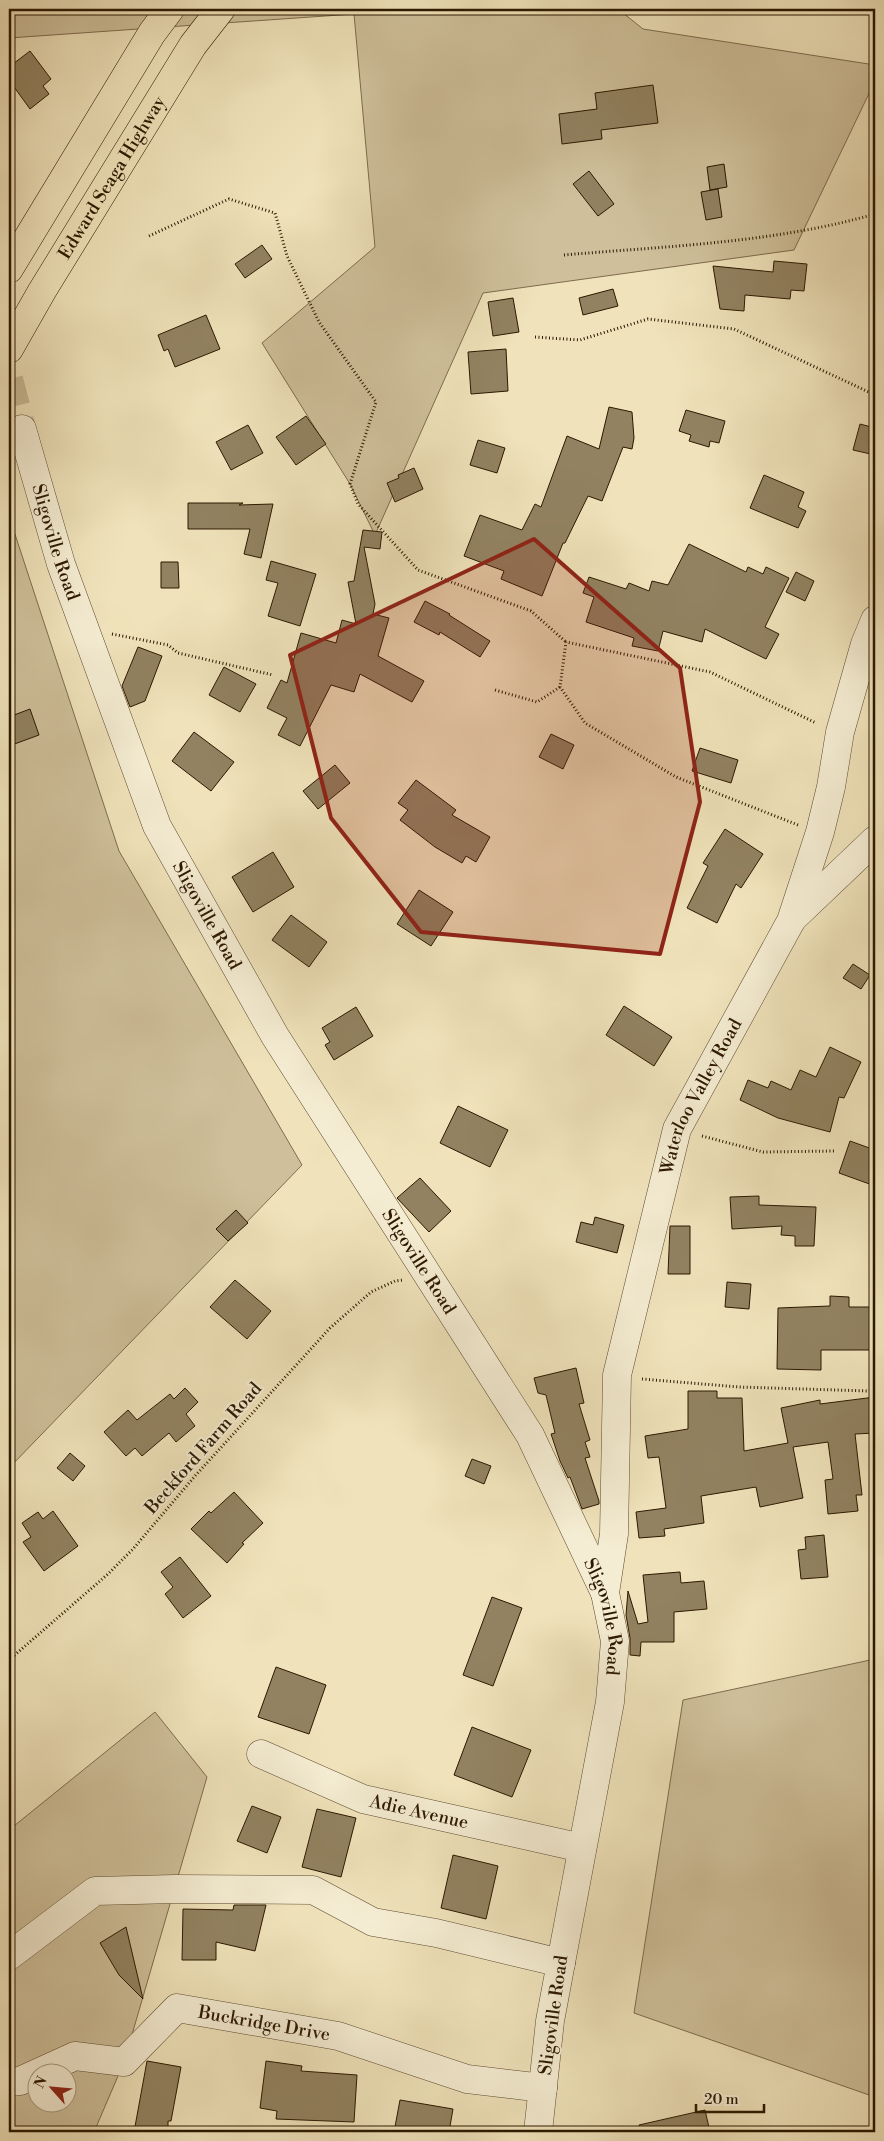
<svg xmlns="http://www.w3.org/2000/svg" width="884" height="2141" font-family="'Libre Bodoni',serif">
  <rect width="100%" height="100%" fill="#f0e3bb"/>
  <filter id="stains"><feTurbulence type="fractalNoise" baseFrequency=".004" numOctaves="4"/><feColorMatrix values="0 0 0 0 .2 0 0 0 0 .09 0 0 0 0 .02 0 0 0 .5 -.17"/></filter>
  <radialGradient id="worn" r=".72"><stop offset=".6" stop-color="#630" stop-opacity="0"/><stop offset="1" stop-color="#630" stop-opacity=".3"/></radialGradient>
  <g fill="#cfc09b" stroke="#7e6c4e" fill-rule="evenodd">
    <path d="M 9,9 L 618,9 L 643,29 L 875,65 L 875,81 L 794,250 L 483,293 L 375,535 L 350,484 L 262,343 L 375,247 L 354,14 L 9,38 Z"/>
    <path d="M 9,516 L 119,851 L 302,1165 L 9,1468 Z"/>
    <path d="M 875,1659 L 875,2101 L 872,2096 L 634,2013 L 683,1700 Z"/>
    <path d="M 155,1712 L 207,1777 L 124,2062 L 94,2132 L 9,2132 L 9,1830 ZM 38,2074 L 68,2074 L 68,2104 L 38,2104 Z"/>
  </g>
  <g fill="#928261" stroke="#2c1800">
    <path d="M 30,51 L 51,79 L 43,86 L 49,94 L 30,109 L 9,80 L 9,67 Z"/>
    <path d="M 653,85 L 658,123 L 601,130 L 602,139 L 562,144 L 559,114 L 597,109 L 595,93 Z"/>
    <path d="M 724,164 L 727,187 L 710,190 L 707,167 Z"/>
    <path d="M 589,171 L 614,204 L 598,216 L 573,184 Z"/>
    <path d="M 718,189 L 722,217 L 706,220 L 701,192 Z"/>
    <path d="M 262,245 L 272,259 L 245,278 L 235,264 Z"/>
    <path d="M 774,261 L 807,264 L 804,291 L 791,290 L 790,299 L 745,295 L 744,311 L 720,309 L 713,266 L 773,272 Z"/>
    <path d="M 613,289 L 618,306 L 583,315 L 579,298 Z"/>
    <path d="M 513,298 L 519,332 L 493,336 L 488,302 Z"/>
    <path d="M 206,315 L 220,349 L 175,367 L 168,349 L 164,351 L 158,335 Z"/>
    <path d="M 506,349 L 508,391 L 471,394 L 468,352 Z"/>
    <path d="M 609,407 L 632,412 L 634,438 L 632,449 L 623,447 L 602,501 L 588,496 L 565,543 L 563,543 L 542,596 L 501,579 L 504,571 L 464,556 L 480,515 L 522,530 L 535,504 L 541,507 L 567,436 L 599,449 Z"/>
    <path d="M 686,410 L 725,421 L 719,443 L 710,441 L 709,447 L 689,441 L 691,435 L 679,431 Z"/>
    <path d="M 306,416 L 326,444 L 296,465 L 276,437 Z"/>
    <path d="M 860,424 L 875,428 L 875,455 L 853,450 Z"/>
    <path d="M 248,425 L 263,453 L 231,470 L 216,442 Z"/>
    <path d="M 478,440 L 505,448 L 497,473 L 470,465 Z"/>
    <path d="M 414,468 L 423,489 L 395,502 L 387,483 L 399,478 L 398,475 Z"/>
    <path d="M 764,475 L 804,492 L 798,507 L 806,511 L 798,528 L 750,508 Z"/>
    <path d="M 188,503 L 243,503 L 239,505 L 273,504 L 261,558 L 244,554 L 250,529 L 188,529 Z"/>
    <path d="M 363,530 L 382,532 L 380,549 L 364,547 L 375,604 L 373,614 L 389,618 L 378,656 L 424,681 L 412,702 L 360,674 L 354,692 L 331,685 L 300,746 L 278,735 L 287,718 L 267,708 L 281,680 L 287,683 L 301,633 L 336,643 L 342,620 L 356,624 L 348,582 L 354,581 Z"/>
    <path d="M 689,544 L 746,572 L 748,567 L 763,574 L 766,567 L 789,578 L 765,627 L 779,634 L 766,659 L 705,629 L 702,642 L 663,631 L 658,651 L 632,646 L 634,638 L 586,622 L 594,597 L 583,593 L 589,577 L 626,589 L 629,583 L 649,591 L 652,581 L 668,585 Z"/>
    <path d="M 271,561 L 316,574 L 300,626 L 268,616 L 278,583 L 266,580 Z"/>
    <path d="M 161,562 L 178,562 L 179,588 L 161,588 Z"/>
    <path d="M 796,572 L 814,581 L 805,601 L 786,592 Z"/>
    <path d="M 425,601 L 450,614 L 449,615 L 490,641 L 480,657 L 440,632 L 439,635 L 414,622 Z"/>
    <path d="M 138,647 L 162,656 L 145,701 L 130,707 L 122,686 Z"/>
    <path d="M 224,667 L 256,684 L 240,712 L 209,695 Z"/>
    <path d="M 30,709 L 39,735 L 9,746 L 9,717 Z"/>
    <path d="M 194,732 L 234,762 L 211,791 L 172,761 Z"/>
    <path d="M 551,734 L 574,745 L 563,769 L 539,757 Z"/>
    <path d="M 700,748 L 738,760 L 731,783 L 692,771 Z"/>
    <path d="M 335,765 L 350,783 L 318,809 L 303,791 Z"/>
    <path d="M 416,780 L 456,810 L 452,815 L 490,837 L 476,862 L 466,856 L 462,863 L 435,847 L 400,820 L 408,810 L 398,803 Z"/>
    <path d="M 725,829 L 763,854 L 741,888 L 736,884 L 717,923 L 687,908 L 708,866 L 703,863 Z"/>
    <path d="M 273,852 L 294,887 L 253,912 L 232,877 Z"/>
    <path d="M 419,890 L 453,912 L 431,946 L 397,924 Z"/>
    <path d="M 291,915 L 327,942 L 309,967 L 272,940 Z"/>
    <path d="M 853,964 L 870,975 L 861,989 L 843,978 Z"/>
    <path d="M 624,1006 L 672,1037 L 654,1066 L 606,1035 Z"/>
    <path d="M 356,1007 L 373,1036 L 334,1060 L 325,1045 L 330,1042 L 322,1028 Z"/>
    <path d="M 830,1047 L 861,1062 L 844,1098 L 839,1097 L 830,1132 L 778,1118 L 740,1100 L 748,1080 L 768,1088 L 771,1081 L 791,1090 L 800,1070 L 816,1077 Z"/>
    <path d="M 458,1106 L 508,1130 L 490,1167 L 440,1143 Z"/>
    <path d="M 850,1141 L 875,1150 L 875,1186 L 839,1173 Z"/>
    <path d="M 420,1178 L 451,1211 L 429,1232 L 397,1198 Z"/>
    <path d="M 759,1196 L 759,1205 L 816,1207 L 814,1246 L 795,1246 L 795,1236 L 781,1235 L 782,1226 L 732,1229 L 730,1197 Z"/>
    <path d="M 236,1210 L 248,1223 L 228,1241 L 216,1229 Z"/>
    <path d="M 595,1217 L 624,1225 L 617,1253 L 576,1242 L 581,1222 L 593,1225 Z"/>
    <path d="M 670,1226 L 690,1226 L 690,1274 L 668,1274 Z"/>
    <path d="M 235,1280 L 271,1311 L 247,1339 L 210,1307 Z"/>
    <path d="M 727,1282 L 751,1284 L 749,1309 L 725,1307 Z"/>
    <path d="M 830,1296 L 849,1297 L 849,1307 L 873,1307 L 873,1350 L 821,1350 L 821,1370 L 777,1369 L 778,1308 L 830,1306 Z"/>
    <path d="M 576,1368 L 584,1403 L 579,1404 L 590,1440 L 585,1442 L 590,1457 L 585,1458 L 599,1501 L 599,1504 L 582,1509 L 570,1477 L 568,1478 L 560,1461 L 551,1434 L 555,1433 L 546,1395 L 538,1393 L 534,1378 Z"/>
    <path d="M 185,1388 L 198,1402 L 186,1414 L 195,1426 L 176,1442 L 169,1433 L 142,1456 L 135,1448 L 126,1456 L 104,1432 L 128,1410 L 137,1420 L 170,1394 L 174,1399 Z"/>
    <path d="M 688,1391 L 717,1391 L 717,1398 L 742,1398 L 744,1451 L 788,1443 L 781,1408 L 820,1400 L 820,1404 L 875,1397 L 875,1433 L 855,1434 L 862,1495 L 856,1495 L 858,1511 L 828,1514 L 825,1480 L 833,1479 L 828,1442 L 793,1447 L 803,1498 L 760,1507 L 756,1487 L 701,1496 L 704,1523 L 664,1529 L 665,1536 L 639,1538 L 636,1512 L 666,1508 L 659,1457 L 648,1458 L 645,1436 L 688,1429 Z"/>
    <path d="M 70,1453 L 85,1466 L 73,1481 L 57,1468 Z"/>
    <path d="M 472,1459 L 491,1466 L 484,1484 L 465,1476 Z"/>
    <path d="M 234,1492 L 263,1523 L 242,1543 L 244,1544 L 227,1563 L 191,1529 L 209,1511 L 211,1513 Z"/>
    <path d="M 53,1511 L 78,1546 L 44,1571 L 23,1542 L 31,1537 L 22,1523 L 38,1512 L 43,1519 Z"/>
    <path d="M 824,1535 L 828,1577 L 801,1579 L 798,1550 L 806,1549 L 805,1537 Z"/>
    <path d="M 180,1557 L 211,1596 L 183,1618 L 165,1594 L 173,1587 L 161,1572 Z"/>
    <path d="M 680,1572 L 681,1583 L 704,1581 L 707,1609 L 674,1612 L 674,1642 L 641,1642 L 640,1656 L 630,1655 L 630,1638 L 626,1615 L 628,1591 L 638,1624 L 648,1622 L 643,1575 Z"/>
    <path d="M 492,1597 L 522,1608 L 493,1686 L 463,1675 Z"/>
    <path d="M 276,1667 L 326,1685 L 309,1734 L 258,1717 Z"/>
    <path d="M 472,1727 L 531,1750 L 512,1797 L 454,1775 Z"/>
    <path d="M 252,1806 L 281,1817 L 267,1853 L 237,1841 Z"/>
    <path d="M 317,1809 L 356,1818 L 341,1877 L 302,1867 Z"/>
    <path d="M 453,1855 L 498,1866 L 486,1919 L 441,1908 Z"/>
    <path d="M 234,1905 L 266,1905 L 255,1951 L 216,1942 L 216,1960 L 182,1960 L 183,1909 L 233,1910 Z"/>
    <path d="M 126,1927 L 143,1999 L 119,1975 L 100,1943 Z"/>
    <path d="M 147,2061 L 181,2067 L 171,2121 L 168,2121 L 168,2132 L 134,2132 Z"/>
    <path d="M 266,2061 L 302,2066 L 301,2071 L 357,2075 L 354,2122 L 276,2119 L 277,2111 L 260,2108 Z"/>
    <path d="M 400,2100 L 453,2109 L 449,2132 L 394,2132 Z"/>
    <path d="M 705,2110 L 710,2132 L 640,2132 L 639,2125 Z"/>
  </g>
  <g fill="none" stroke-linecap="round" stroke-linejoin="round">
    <path stroke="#c9ba96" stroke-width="28" stroke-dasharray="28 14" stroke-linecap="butt" d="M 9,379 L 22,429"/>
    <defs>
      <g id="minor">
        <path id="s1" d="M 22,429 L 61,564 L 157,826 L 275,1036 L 530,1435 L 605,1593 L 615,1641 L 610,1702 L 550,2021 L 538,2132"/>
        <path d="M 793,918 L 875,840"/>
        <path id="s2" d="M 605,1593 L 614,1534 L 617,1375 L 677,1129 L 791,921 L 820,832 L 831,787 L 840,732 L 865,644 L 875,620"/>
        <path id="s3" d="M 261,1754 L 363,1799 L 582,1848"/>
        <path d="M 9,1956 L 95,1891 L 175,1889 L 313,1890 L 373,1922 L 436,1933 L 561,1963"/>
        <path id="s4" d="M 9,2082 L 20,2081 L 75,2056 L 124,2062 L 177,2008 L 338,2036 L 467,2079 L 543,2088"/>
      </g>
      <g id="highway">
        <path d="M 9,269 L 152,33 L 170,9"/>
        <path id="s5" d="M 9,349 L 42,291 L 193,45 L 221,9"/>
      </g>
    </defs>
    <use href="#minor" stroke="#5d4b2f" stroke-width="29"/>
    <use href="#highway" stroke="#2c1800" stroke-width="29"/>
    <g stroke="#2c1800" stroke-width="3" stroke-dasharray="1 2.5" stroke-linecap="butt">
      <path d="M 149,236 L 229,199 L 275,213 L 287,256 L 319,322 L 376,402 L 350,484 L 358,504 L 418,570 L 531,611 L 566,642"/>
      <path d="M 564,255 C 668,246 774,243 875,214"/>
      <path d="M 535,337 L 580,340 L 648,319 L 734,329 L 875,395"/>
      <path d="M 112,634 L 168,645 L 178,653 L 273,675"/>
      <path d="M 495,690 L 537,702 L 560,687"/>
      <path d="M 798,825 L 676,777 L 585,723 L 560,687 L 566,642 L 710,672 L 816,723"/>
      <path d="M 702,1136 L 763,1152 L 835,1151"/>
      <path d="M 642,1379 L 739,1387 L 869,1391 L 875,1389"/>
      <path d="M 9,1660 L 108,1574 L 133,1549 L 195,1476 L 330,1328 L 371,1292 L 395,1281 L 403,1280"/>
    </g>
    <use href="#minor" stroke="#f5edd3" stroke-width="28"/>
    <use href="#highway" stroke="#f0e3bb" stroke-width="28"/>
  </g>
  <path fill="#8f2418" fill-opacity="0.2" stroke="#8f2418" stroke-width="4" stroke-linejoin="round" d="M 534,539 L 680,668 L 700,802 L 660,954 L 421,932 L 331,818 L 290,655 Z"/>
  <g text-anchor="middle" stroke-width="4" stroke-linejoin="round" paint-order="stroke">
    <g font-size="18" fill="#2c1800" stroke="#f5edd3">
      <text dy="6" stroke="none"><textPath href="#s5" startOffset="200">Edward Seaga Highway</textPath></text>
      <text dy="6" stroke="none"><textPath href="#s1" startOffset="118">Sligoville Road</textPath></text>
      <text dy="6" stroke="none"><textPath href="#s1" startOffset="522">Sligoville Road</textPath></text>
      <text dy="6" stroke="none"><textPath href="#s2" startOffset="511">Waterloo Valley Road</textPath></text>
      <text dy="6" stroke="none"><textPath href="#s1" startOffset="928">Sligoville Road</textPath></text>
      <text transform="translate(203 1448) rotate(-49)" y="6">Beckford Farm Road</text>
      <text dy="6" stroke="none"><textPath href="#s1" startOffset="1332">Sligoville Road</textPath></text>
      <text dy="6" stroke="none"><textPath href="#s3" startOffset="169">Adie Avenue</textPath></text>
      <text transform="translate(553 2015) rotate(-82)" y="6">Sligoville Road</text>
      <text dy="6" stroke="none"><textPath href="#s4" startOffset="285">Buckridge Drive</textPath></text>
    </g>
  </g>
  <rect width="884" height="2141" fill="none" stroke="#f0e3bb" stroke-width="30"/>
  <rect x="10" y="10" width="864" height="2121" fill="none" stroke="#2c1800" stroke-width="2.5"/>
  <rect x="15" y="15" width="854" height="2111" fill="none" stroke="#2c1800"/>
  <g transform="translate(52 2088) rotate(297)"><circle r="24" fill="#f5edd3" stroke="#a5987f"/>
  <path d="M0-4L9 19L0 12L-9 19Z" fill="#8f2418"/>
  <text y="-8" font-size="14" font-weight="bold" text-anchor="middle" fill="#2c1800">N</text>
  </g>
  <path d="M696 2104v8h68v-8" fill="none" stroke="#2c1800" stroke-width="2.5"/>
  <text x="704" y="2104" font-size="15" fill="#2c1800" stroke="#f5edd3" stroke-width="4" paint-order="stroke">20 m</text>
  <rect width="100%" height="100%" filter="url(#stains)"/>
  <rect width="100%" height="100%" fill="url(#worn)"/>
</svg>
